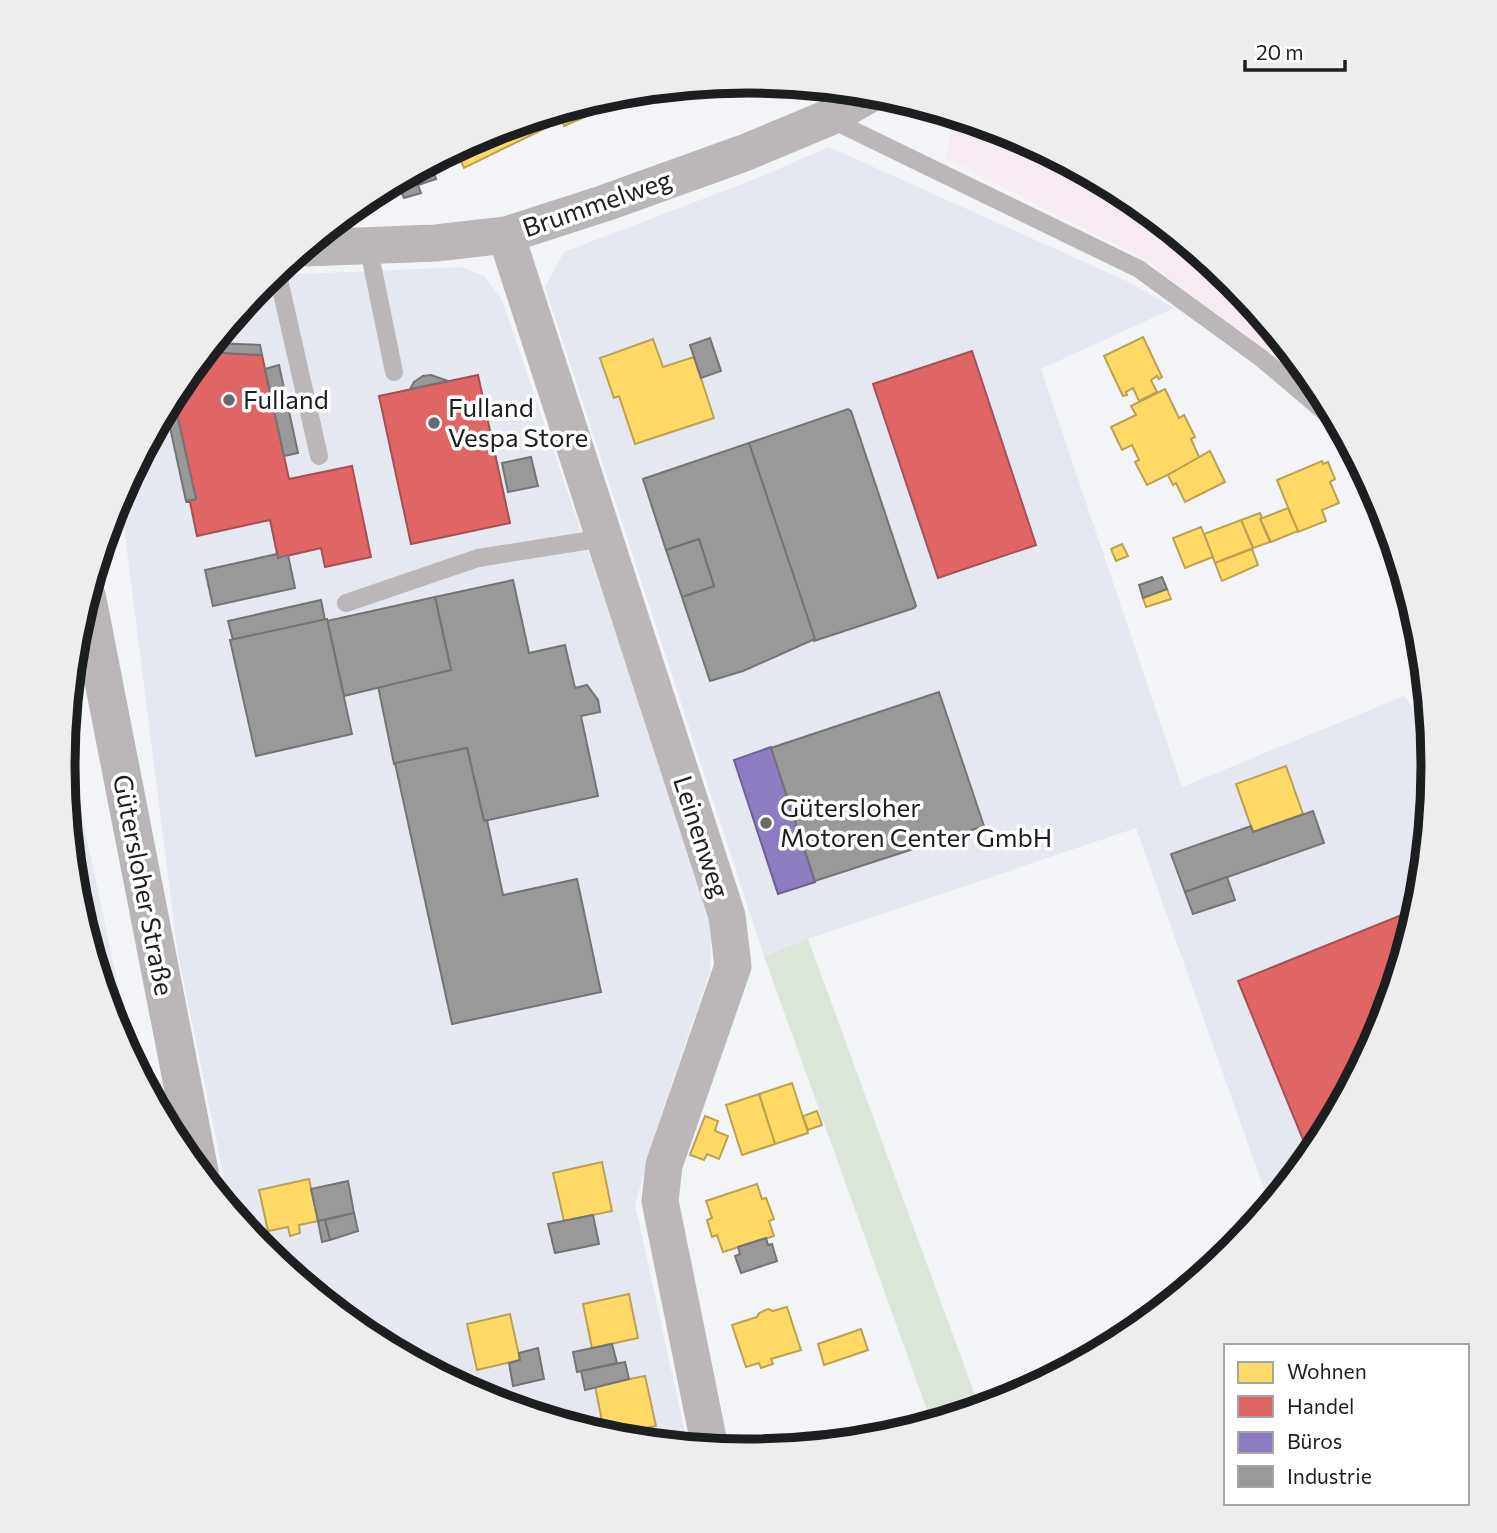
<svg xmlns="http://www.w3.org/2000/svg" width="1497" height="1533" font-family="Commissioner,sans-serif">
  <rect width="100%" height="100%" fill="#f3f4f7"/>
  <path fill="#f7eaf2" d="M 953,116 L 1011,133 L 1130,197 L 1234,282 L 1319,386 L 1328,404 L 1147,260 L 946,158 Z"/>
  <g fill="#e6e8f1">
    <path d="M 829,147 L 1131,283 L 1174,308 L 1041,369 L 1182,787 L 1404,696 L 1431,733 L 1434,767 L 1421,901 L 1382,1029 L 1318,1148 L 1270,1206 L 1136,828 L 808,939 L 764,956 L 545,287 L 564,252 L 755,179 Z"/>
    <path d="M 461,267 L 484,276 L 502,300 L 674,803 L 711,918 L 710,971 L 657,1127 L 635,1205 L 688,1446 L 614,1439 L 486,1400 L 367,1336 L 263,1251 L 231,1211 L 178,955 L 120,495 L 179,385 L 264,282 L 275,273 L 302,274 Z"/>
    <path d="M 66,740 L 135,1066 L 115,1028 L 76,900 L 63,767 Z"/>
  </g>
  <path fill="#dbe6d8" d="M 808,939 L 980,1409 L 932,1424 L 764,956 Z"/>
  <g fill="#ffd966" stroke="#bba151" stroke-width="2">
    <path d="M 580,105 L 585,117 L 566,125 L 564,126 L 562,120 L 464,168 L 456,149 L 487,133 Z"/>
    <path d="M 1143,337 L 1162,377 L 1159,379 L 1157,376 L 1151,380 L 1157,392 L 1139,401 L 1133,388 L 1126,392 L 1127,395 L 1123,396 L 1104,356 Z"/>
    <path d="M 653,339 L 663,367 L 694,357 L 714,418 L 635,444 L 619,396 L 614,398 L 600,358 Z"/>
    <path d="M 1165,389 L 1179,418 L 1184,415 L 1195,437 L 1191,439 L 1200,459 L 1147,485 L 1135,462 L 1139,460 L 1132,445 L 1122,450 L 1111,427 L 1136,415 L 1131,406 Z"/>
    <path d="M 1210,451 L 1225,482 L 1185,502 L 1176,483 L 1173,485 L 1168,475 Z"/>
    <path d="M 1322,461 L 1323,464 L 1328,462 L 1335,479 L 1330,482 L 1339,503 L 1322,510 L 1326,521 L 1298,532 L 1277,480 Z"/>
    <path d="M 1288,508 L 1298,531 L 1271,542 L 1260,519 Z"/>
    <path d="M 1260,513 L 1262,518 L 1260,519 L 1270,542 L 1253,548 L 1241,520 Z"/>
    <path d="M 1241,520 L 1253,548 L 1215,563 L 1204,534 Z"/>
    <path d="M 1201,527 L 1213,557 L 1185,568 L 1173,538 Z"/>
    <path d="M 1122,544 L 1128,556 L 1116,561 L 1111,549 Z"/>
    <path d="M 1252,549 L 1258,565 L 1222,581 L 1215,563 Z"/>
    <path d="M 1167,589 L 1171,599 L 1146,607 L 1143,598 Z"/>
    <path d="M 1286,766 L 1303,814 L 1253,832 L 1236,784 Z"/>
    <path d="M 792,1083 L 808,1133 L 775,1144 L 759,1094 Z"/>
    <path d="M 759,1094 L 775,1144 L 742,1155 L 726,1105 Z"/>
    <path d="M 817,1111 L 822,1125 L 808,1130 L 803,1116 Z"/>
    <path d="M 705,1116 L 718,1121 L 715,1131 L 728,1136 L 719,1159 L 707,1154 L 704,1160 L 690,1155 Z"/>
    <path d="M 602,1162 L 612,1211 L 564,1221 L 553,1173 Z"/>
    <path d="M 309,1179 L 318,1221 L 299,1225 L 300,1233 L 290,1236 L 288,1227 L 268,1231 L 259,1190 Z"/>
    <path d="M 757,1184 L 762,1199 L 766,1198 L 774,1219 L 769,1221 L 774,1236 L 723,1252 L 717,1235 L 712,1237 L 707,1220 L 712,1218 L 706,1201 Z"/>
    <path d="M 629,1294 L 638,1338 L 592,1348 L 583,1304 Z"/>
    <path d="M 787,1307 L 801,1350 L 771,1359 L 773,1364 L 761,1368 L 759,1363 L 746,1367 L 732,1325 L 757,1317 L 759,1313 L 768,1309 L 773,1311 Z"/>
    <path d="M 510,1314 L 520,1360 L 477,1370 L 467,1324 Z"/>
    <path d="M 861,1329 L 868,1350 L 824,1365 L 818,1344 Z"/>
    <path d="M 645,1376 L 656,1426 L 605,1436 L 595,1386 Z"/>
    <path d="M 905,1426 L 906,1432 L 888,1437 L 887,1429 Z"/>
  </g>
  <g fill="#e06666" stroke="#a65051" stroke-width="2">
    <path d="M 972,351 L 1036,545 L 938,578 L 873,384 Z"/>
    <path d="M 206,352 L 262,355 L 289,479 L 352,466 L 371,557 L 325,567 L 321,548 L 278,558 L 270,520 L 197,536 L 190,502 L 186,502 L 196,499 L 173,396 L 179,385 Z"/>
    <path d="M 478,375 L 510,523 L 411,544 L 379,396 Z"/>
    <path d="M 1419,908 L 1382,1029 L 1326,1133 L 1304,1142 L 1238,981 Z"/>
  </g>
  <path fill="#8e7cc3" stroke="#6c6092" stroke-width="2" d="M 771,747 L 815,882 L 778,894 L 734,760 Z"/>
  <g fill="#999" stroke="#747475" stroke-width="2">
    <path d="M 431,163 L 436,179 L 418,185 L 421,193 L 404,198 L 401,191 L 384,196 L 381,189 Z"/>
    <path d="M 710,338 L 721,371 L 701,378 L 690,345 Z"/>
    <path d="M 214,343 L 260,345 L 262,355 L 206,352 Z"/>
    <path d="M 279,365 L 298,453 L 284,456 L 265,369 Z"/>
    <path d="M 431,375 L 448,381 L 410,389 L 414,382 L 423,376 Z"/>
    <path d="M 173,396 L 196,499 L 186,501 L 166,409 Z"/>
    <path d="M 848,409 L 851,411 L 916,606 L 914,608 L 814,641 L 749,443 Z"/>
    <path d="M 749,443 L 815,639 L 743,671 L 710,681 L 682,597 L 714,586 L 699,539 L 666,550 L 643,479 Z"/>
    <path d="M 531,457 L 538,486 L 508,492 L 502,463 Z"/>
    <path d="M 699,539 L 714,586 L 682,597 L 666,550 Z"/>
    <path d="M 277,554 L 278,558 L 288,555 L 295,588 L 213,606 L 205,570 Z"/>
    <path d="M 1162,577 L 1167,589 L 1143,598 L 1139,585 Z"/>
    <path d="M 513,580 L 529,653 L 565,645 L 575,688 L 587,685 L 598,700 L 600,712 L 581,716 L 598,796 L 484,821 L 467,748 L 394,764 L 378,686 L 451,670 L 435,597 Z"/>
    <path d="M 435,597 L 451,670 L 344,696 L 327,621 Z"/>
    <path d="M 321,600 L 325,620 L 233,640 L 228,621 Z"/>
    <path d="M 327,619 L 352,734 L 256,756 L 230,640 Z"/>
    <path d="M 939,692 L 984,826 L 815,881 L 771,748 Z"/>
    <path d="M 467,748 L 484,821 L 487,820 L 503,895 L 577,879 L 601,992 L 452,1024 L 395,763 Z"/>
    <path d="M 1313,811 L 1324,843 L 1185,892 L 1171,854 L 1251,826 L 1253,832 Z"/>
    <path d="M 1227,877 L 1235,900 L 1193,914 L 1185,892 Z"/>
    <path d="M 348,1181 L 354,1213 L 318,1221 L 311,1189 Z"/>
    <path d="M 354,1213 L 358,1231 L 330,1240 L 325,1220 Z"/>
    <path d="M 593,1215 L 599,1244 L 555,1253 L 548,1224 Z"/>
    <path d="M 325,1220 L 330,1240 L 322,1242 L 318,1221 Z"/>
    <path d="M 766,1238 L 768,1245 L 772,1244 L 777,1261 L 741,1273 L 735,1256 L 740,1254 L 738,1247 Z"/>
    <path d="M 612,1344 L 617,1363 L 577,1372 L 573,1352 Z"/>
    <path d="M 538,1348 L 544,1379 L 513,1386 L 509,1363 L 520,1360 L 519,1353 Z"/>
    <path d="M 625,1362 L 629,1379 L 585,1390 L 581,1371 Z"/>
  </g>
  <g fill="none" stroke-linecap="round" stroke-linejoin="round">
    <g stroke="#bbb6b7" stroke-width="18">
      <path d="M 828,118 L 1139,269 L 1261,358 L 1325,412 L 1345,435"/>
      <path d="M 368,245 L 394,372"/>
      <path d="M 277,271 L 319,456"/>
      <path d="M 346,603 L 478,558 L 604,538"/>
    </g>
    <g stroke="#bbb6b7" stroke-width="37">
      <path d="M 506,235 L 727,916 L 733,966 L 664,1165 L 660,1201 L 710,1448"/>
      <path d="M 306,248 L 436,243 L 506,235 L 605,203 L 744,153 L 828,118 L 872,93"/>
    </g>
    <path stroke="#bab5b7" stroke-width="38" d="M 87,597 L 200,1174"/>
  </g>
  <g fill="#68696b" stroke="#fff" stroke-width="2.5">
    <circle cx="229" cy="400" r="7"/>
    <circle cx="434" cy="423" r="7"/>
    <circle cx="766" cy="823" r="7"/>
  </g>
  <g text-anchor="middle" stroke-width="7" stroke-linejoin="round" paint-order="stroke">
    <g font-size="26" fill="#1d1e20" stroke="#fff">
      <text transform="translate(597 204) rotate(-19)" y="9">Brummelweg</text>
      <text transform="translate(701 837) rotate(72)" y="9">Leinenweg</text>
      <text transform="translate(143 885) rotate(79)" y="9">Gütersloher Straße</text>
    </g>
    <g font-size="26" fill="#1d1e20" stroke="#fff" text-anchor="start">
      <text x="243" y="409">Fulland</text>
      <text x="448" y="417">Fulland<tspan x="448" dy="30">Vespa Store</tspan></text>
      <text x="780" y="817">Gütersloher<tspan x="780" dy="30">Motoren Center GmbH</tspan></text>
    </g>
  </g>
  <path d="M0 0H1497V1533H0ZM75 766a673 673 0 1 1 1346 0a673 673 0 1 1-1346 0Z" fill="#ededed" fill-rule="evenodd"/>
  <path fill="none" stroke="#1d1e20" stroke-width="9" d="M75 766a673 673 0 1 1 1346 0a673 673 0 1 1-1346 0Z"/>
  <rect x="1224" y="1344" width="245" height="161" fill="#ffffff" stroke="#a5a5a6" stroke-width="2"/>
  <rect x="1238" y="1362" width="35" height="21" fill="#ffd966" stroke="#a5a5a6" stroke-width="2"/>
  <text x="1287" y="1379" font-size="21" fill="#1d1e20">Wohnen</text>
  <rect x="1238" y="1396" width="35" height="21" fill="#e06666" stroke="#a5a5a6" stroke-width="2"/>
  <text x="1287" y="1414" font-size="21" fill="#1d1e20">Handel</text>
  <rect x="1238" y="1432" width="35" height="21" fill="#8e7cc3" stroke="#a5a5a6" stroke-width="2"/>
  <text x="1287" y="1449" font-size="21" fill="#1d1e20">Büros</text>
  <rect x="1238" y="1466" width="35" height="21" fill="#999999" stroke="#a5a5a6" stroke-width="2"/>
  <text x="1287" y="1484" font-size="21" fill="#1d1e20">Industrie</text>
  <path d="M1245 60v10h100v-10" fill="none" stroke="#1d1e20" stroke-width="3.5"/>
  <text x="1256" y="60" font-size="21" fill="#1d1e20" stroke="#ffffff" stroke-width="5" paint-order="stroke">20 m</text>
</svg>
